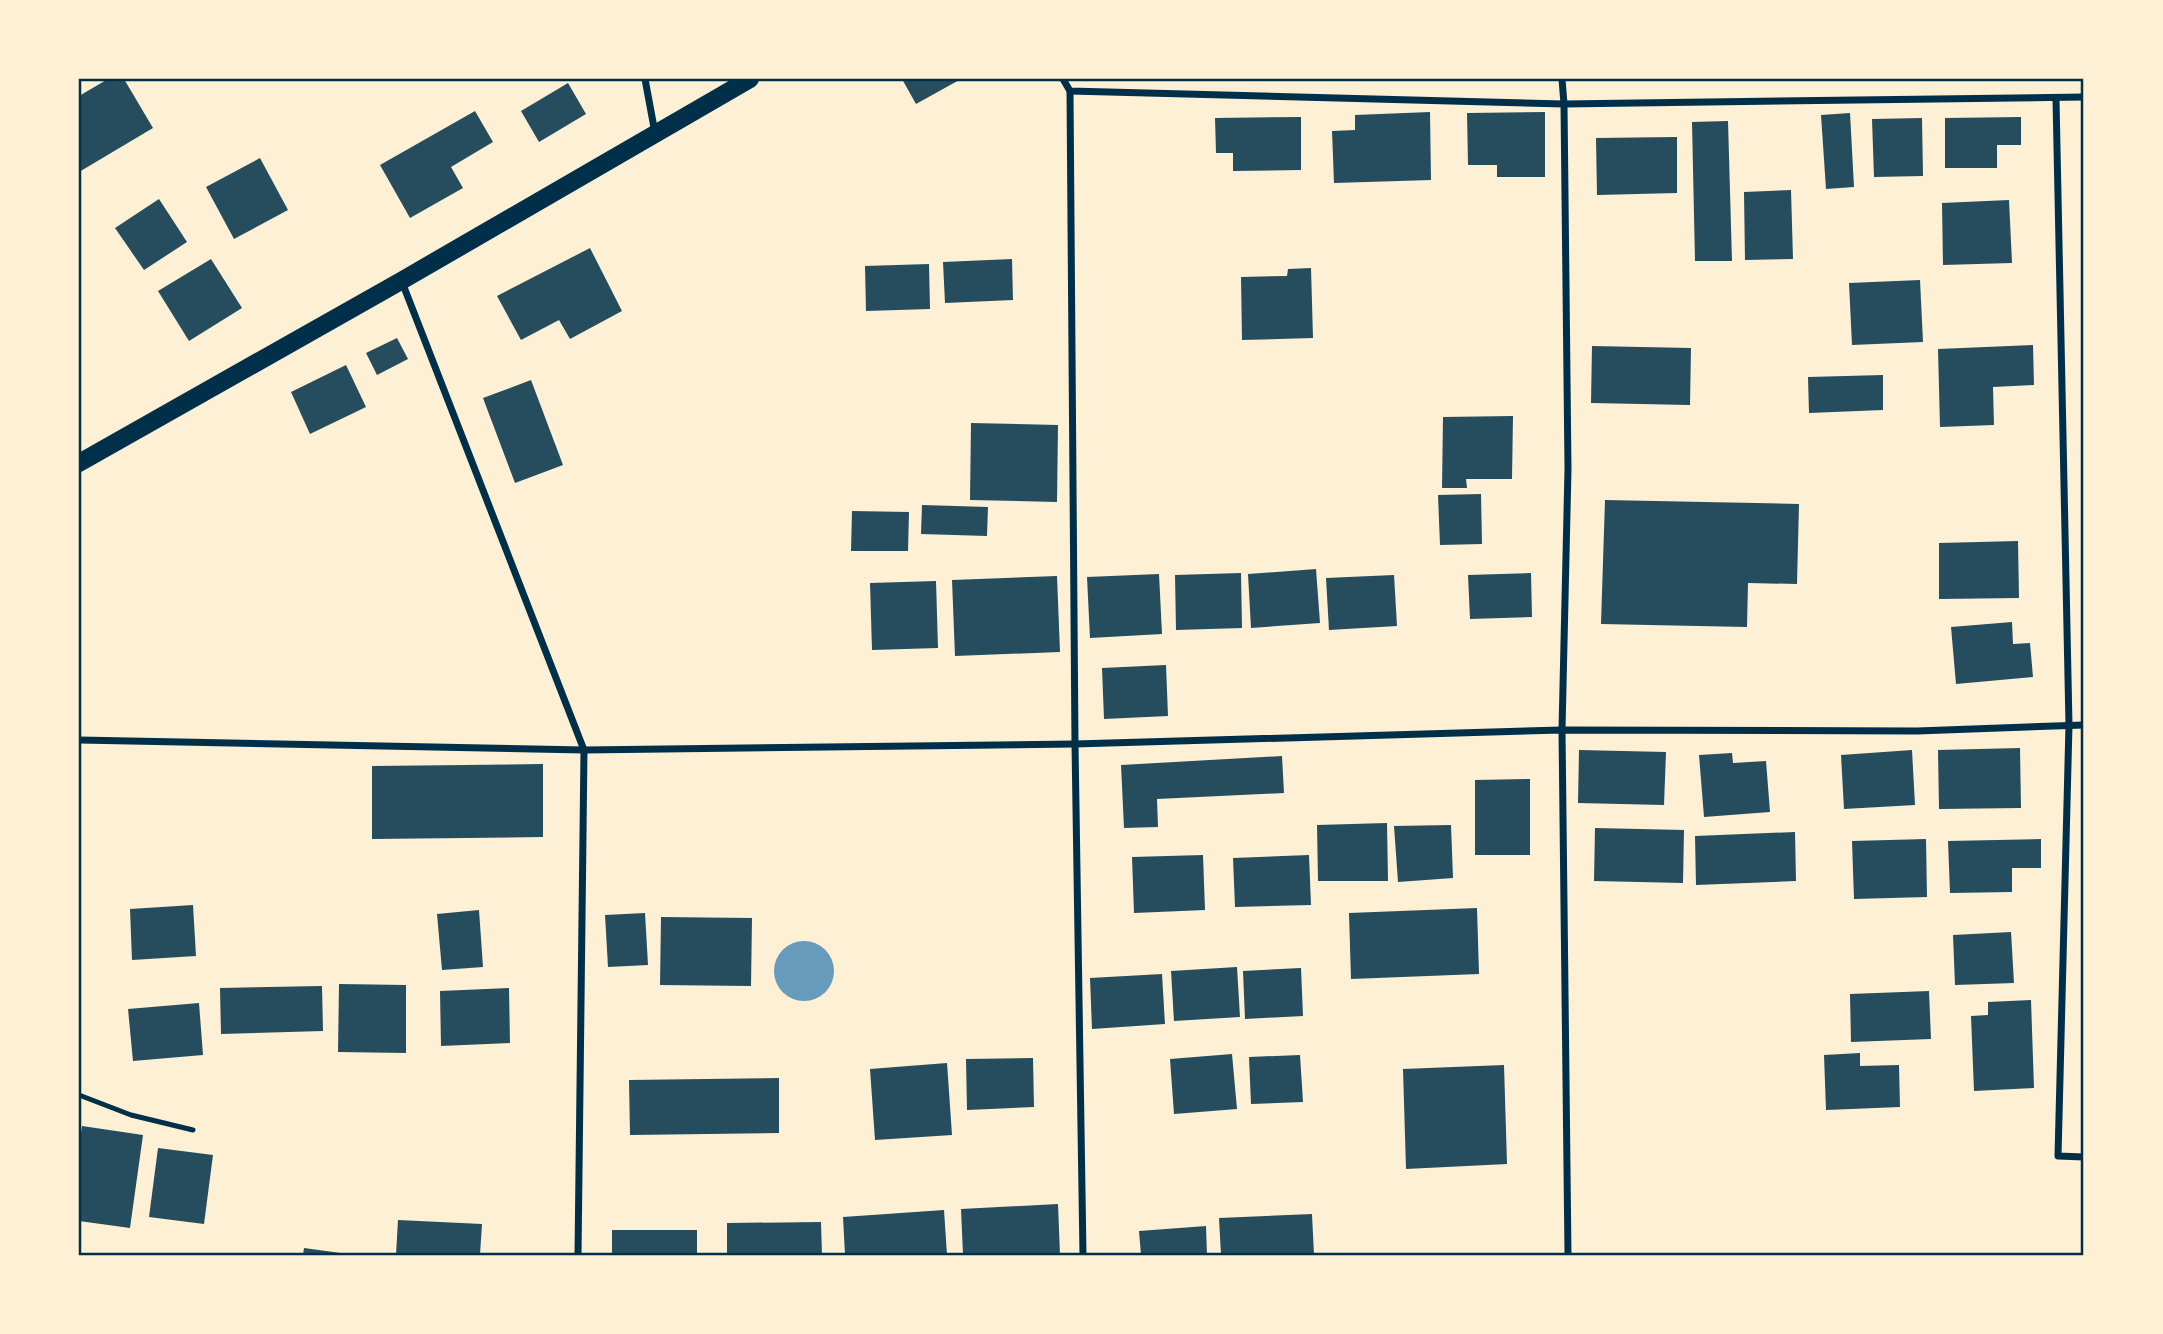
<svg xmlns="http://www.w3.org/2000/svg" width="2163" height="1334" font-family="Lato,sans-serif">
  <rect width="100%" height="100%" fill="#fdf0d5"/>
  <circle fill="#669bbc" cx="804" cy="971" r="30"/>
  <g fill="#264d5e">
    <path d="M 108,79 L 124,79 L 153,128 L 79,172 L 79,96 Z"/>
    <path d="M 902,79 L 961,79 L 916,104 Z"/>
    <path d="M 568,83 L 586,114 L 539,142 L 521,111 Z"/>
    <path d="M 475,111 L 493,142 L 451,167 L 463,188 L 410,218 L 380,165 Z"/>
    <path d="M 1430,112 L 1431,180 L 1334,183 L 1332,131 L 1355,130 L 1355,115 Z"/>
    <path d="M 1545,112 L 1545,177 L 1497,177 L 1497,165 L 1468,165 L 1467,113 Z"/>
    <path d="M 1850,113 L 1854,187 L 1826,189 L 1821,115 Z"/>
    <path d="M 1301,117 L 1301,170 L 1233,171 L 1233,153 L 1216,153 L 1215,118 Z"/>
    <path d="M 2021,117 L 2021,145 L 1997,145 L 1997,168 L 1945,168 L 1945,118 Z"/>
    <path d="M 1922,118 L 1923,176 L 1874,177 L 1872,119 Z"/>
    <path d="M 1728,121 L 1732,261 L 1695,261 L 1692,122 Z"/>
    <path d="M 1677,137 L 1677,193 L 1597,195 L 1596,138 Z"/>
    <path d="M 260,158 L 288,210 L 234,239 L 206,187 Z"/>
    <path d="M 1791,190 L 1793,259 L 1745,260 L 1744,192 Z"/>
    <path d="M 159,199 L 187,242 L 144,270 L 115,228 Z"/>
    <path d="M 2009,200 L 2012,263 L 1943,265 L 1942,203 Z"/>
    <path d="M 590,248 L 622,311 L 570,339 L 559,320 L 521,340 L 497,296 Z"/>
    <path d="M 211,259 L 242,308 L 189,341 L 158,291 Z"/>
    <path d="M 1012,259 L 1013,300 L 945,303 L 943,262 Z"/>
    <path d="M 929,264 L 930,309 L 866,311 L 865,266 Z"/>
    <path d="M 1311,268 L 1313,338 L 1242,340 L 1241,277 L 1287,276 L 1288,269 Z"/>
    <path d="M 1920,280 L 1923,342 L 1852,345 L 1849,283 Z"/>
    <path d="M 397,338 L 408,359 L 377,375 L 366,353 Z"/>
    <path d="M 2033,345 L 2034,385 L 1993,387 L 1994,425 L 1940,427 L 1938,349 Z"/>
    <path d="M 1592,346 L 1691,348 L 1690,405 L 1591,403 Z"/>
    <path d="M 346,365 L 366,407 L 310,434 L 291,392 Z"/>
    <path d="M 1883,375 L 1883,410 L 1809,413 L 1808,377 Z"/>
    <path d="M 531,380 L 563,465 L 515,483 L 483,398 Z"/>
    <path d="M 1513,416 L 1512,479 L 1466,479 L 1467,488 L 1442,488 L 1443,417 Z"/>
    <path d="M 971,423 L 1058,425 L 1057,502 L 970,500 Z"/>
    <path d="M 1481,494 L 1482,544 L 1440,545 L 1438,495 Z"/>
    <path d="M 1605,500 L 1799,504 L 1797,584 L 1748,583 L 1747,627 L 1601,624 Z"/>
    <path d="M 922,505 L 988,507 L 987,536 L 921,534 Z"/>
    <path d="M 852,511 L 909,512 L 908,551 L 851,551 Z"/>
    <path d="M 2018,541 L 2019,598 L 1939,599 L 1939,543 Z"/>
    <path d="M 1316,569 L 1320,623 L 1251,628 L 1248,574 Z"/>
    <path d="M 1241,573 L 1242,628 L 1176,630 L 1175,575 Z"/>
    <path d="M 1531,573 L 1532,617 L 1470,619 L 1468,575 Z"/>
    <path d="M 1159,574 L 1162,634 L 1090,638 L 1087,577 Z"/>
    <path d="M 1394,575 L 1397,626 L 1329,630 L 1326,578 Z"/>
    <path d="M 1057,576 L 1060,652 L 955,656 L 952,580 Z"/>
    <path d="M 936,581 L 938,648 L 872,650 L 870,583 Z"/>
    <path d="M 2012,622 L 2013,644 L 2030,643 L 2033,677 L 1956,684 L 1951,627 Z"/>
    <path d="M 1166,665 L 1168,716 L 1104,719 L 1102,668 Z"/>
    <path d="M 2020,748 L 2021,808 L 1939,809 L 1938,750 Z"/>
    <path d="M 1579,750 L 1666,752 L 1664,805 L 1578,803 Z"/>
    <path d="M 1912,750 L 1915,805 L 1844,809 L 1841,755 Z"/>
    <path d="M 1732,753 L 1733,763 L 1766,761 L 1770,812 L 1704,817 L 1699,755 Z"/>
    <path d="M 1282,756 L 1284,793 L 1157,799 L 1158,827 L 1124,828 L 1121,765 Z"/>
    <path d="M 543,764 L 543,837 L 372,839 L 372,766 Z"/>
    <path d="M 1530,779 L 1530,855 L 1475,855 L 1475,780 Z"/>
    <path d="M 1387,823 L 1388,881 L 1318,881 L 1317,825 Z"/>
    <path d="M 1451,825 L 1453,878 L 1398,882 L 1394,826 Z"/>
    <path d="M 1595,828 L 1684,830 L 1683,883 L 1594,881 Z"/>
    <path d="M 1795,832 L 1796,881 L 1696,885 L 1695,836 Z"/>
    <path d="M 1926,839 L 1927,897 L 1854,899 L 1852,841 Z"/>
    <path d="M 2041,839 L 2041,868 L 2012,868 L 2012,892 L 1950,893 L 1948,841 Z"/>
    <path d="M 1203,855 L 1205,910 L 1134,913 L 1132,857 Z"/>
    <path d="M 1309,855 L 1311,905 L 1235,907 L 1233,858 Z"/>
    <path d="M 193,905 L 196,956 L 132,960 L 130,909 Z"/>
    <path d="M 1477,908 L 1479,974 L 1351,979 L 1349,913 Z"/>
    <path d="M 479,910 L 483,967 L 442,970 L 437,914 Z"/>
    <path d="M 645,913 L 648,965 L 608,967 L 605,915 Z"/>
    <path d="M 661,917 L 752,918 L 751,986 L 660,985 Z"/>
    <path d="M 2011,932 L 2014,983 L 1955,985 L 1953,935 Z"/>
    <path d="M 1237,967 L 1240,1017 L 1174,1021 L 1171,971 Z"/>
    <path d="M 1301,968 L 1303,1016 L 1245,1019 L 1243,971 Z"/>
    <path d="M 1162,974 L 1165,1024 L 1092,1029 L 1090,978 Z"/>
    <path d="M 339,984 L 406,985 L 406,1053 L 338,1052 Z"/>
    <path d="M 322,986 L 323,1031 L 221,1034 L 220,988 Z"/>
    <path d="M 509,988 L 510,1043 L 441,1046 L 440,991 Z"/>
    <path d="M 1929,991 L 1931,1039 L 1851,1042 L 1850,994 Z"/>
    <path d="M 2031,1000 L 2034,1088 L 1974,1091 L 1971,1016 L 1988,1015 L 1988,1002 Z"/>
    <path d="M 199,1003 L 203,1055 L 133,1061 L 128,1009 Z"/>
    <path d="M 1860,1053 L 1860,1066 L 1899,1065 L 1900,1107 L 1826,1110 L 1824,1055 Z"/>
    <path d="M 1232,1054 L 1237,1109 L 1174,1114 L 1170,1059 Z"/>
    <path d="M 1300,1055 L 1303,1102 L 1251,1104 L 1249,1057 Z"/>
    <path d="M 1033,1058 L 1034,1107 L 967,1110 L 966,1059 Z"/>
    <path d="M 947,1063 L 952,1135 L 875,1140 L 870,1069 Z"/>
    <path d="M 1504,1065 L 1507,1164 L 1406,1169 L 1403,1069 Z"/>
    <path d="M 779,1078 L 779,1133 L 630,1135 L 629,1080 Z"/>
    <path d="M 82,1126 L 143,1135 L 130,1228 L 79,1221 L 79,1146 Z"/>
    <path d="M 158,1148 L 213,1155 L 204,1224 L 149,1217 Z"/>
    <path d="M 1058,1204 L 1060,1255 L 963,1255 L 961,1209 Z"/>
    <path d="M 944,1210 L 947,1255 L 845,1255 L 843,1217 Z"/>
    <path d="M 1312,1214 L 1314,1255 L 1221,1255 L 1219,1218 Z"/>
    <path d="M 398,1220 L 482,1224 L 480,1255 L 396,1255 Z"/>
    <path d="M 821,1222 L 822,1255 L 727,1255 L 727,1223 Z"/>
    <path d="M 1206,1226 L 1207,1255 L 1141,1255 L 1139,1231 Z"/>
    <rect x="612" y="1230" width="85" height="25"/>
    <path d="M 304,1248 L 348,1254 L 348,1255 L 303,1255 Z"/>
  </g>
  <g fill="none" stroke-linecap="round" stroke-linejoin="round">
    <path stroke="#003049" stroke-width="5" d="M 79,1095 L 131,1115 L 193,1130"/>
    <g stroke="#003049" stroke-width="7">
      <path d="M 645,79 L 655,133"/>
      <path d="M 1063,79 L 1070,91 L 1564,104 L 2084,97"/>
      <path d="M 1562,79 L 1564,104 L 1568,469 L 1562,730 L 1568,1255"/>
      <path d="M 1070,91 L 1075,744 L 1083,1255"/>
      <path d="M 2056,99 L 2069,725 L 2058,1156 L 2084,1157"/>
      <path d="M 402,282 L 584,750 L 578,1255"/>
      <path d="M 79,740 L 584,750 L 1075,744 L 1562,730 L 1917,731 L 2084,725"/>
    </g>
    <path stroke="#003049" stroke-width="18" d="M 79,463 L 401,281 L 750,79"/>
  </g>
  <rect width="2163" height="1334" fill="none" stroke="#fdf0d5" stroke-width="161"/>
  <rect x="80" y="80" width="2002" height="1174" fill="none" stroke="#003049" stroke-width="2.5"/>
</svg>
